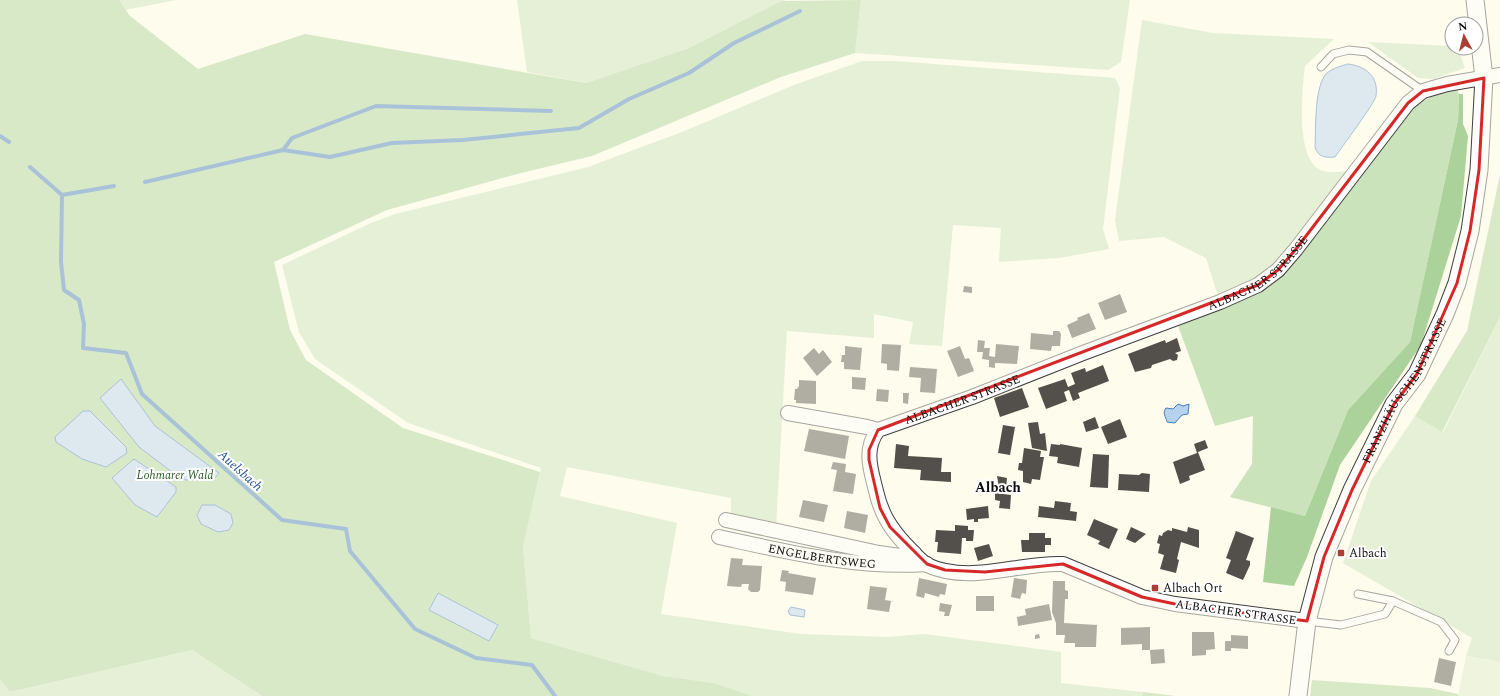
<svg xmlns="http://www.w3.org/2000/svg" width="1500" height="696" font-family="Spectral,serif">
  <rect width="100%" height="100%" fill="#fdfced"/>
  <g fill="#cae3ba">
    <path d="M 119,0 L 176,0 L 125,10 Z"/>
    <path d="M 517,0 L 786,0 L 689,48 L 586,83 L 527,72 Z"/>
    <path d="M 861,0 L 1130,0 L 1121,62 L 1108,70 L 855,53 Z"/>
    <path d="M 1142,20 L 1213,33 L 1334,39 L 1305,66 C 1302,90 1296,152 1317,168 C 1325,174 1338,172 1347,171 L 1271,268 L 1241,286 L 1218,296 L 1206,258 L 1164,237 L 1119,241 L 1115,220 Z"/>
    <path d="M 1368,42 L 1452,46 L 1452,48 L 1458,48 L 1465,68 L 1433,79 L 1418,78 Z"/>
    <path d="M 862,61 L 896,61 L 1115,78 L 1120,88 L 1103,229 L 1109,249 L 1059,258 L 999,262 L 1001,228 L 953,225 L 942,346 L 909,344 L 913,322 L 874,314 L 874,338 L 787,331 L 776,528 L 731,515 L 731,498 L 567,467 L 560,496 L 677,523 L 661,614 L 801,634 L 886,637 L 924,634 L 1061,652 L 1061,683 L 1143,692 L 1142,696 L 753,696 L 714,683 L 663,676 L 531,638 L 523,547 L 541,468 L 408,423 L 315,359 L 299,332 L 282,265 L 371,223 L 395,214 L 588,167 L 682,132 L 794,85 Z"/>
    <path d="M 1456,88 L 1459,94 L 1458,120 L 1410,342 L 1348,410 L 1305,516 L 1230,497 L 1252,464 L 1253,416 L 1215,426 L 1177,323 L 1254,294 L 1413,107 L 1435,95 Z"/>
    <path d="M 1500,317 L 1500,662 L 1466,656 L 1472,638 L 1343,563 L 1371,481 L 1415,416 L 1443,432 Z"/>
    <path d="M 192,650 L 262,696 L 0,696 L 0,680 L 10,692 Z"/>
  </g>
  <g fill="#acd29b">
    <path d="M 0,0 L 119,0 L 130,16 L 198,69 L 305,34 L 586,83 L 689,48 L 782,1 L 861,0 L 855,53 L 781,77 L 592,156 L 521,173 L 387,210 L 274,262 L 290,330 L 306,360 L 403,428 L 540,472 L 523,547 L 531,638 L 663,676 L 714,683 L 753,696 L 262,696 L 192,650 L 10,692 L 0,680 Z"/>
    <path d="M 1459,94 L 1463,94 L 1463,124 L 1468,136 L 1461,216 L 1421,345 L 1340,465 L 1307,557 L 1294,586 L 1263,582 L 1271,507 L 1305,516 L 1348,410 L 1410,342 L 1458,120 Z"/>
    <path d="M 1500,175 L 1500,317 L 1442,432 L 1415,416 L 1467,331 Z"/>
    <path d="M 1312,680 L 1430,688 L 1458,694 L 1458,696 L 1310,696 Z"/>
    <path d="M 1143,692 L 1176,696 L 1142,696 Z"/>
  </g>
  <path fill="#dceccb" d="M 1466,656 L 1500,662 L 1500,696 L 1458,696 Z"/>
  <g fill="#b7d2ef" stroke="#467dbe">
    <path d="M 1348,64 C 1365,66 1379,76 1376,96 C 1375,103 1341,148 1335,157 C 1325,158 1318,157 1315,147 C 1316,129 1314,85 1327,73 C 1333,68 1341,66 1348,64 Z"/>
    <path d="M 121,379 L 155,426 L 219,473 L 214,479 L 186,480 L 176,475 L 139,447 L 100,398 Z"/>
    <path d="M 1178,404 L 1183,406 L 1189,404 L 1188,414 L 1182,415 L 1175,423 L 1167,422 C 1166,417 1162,413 1166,408 L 1173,409 Z"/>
    <path d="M 83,411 L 90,411 L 126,447 L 127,453 L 106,467 L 82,459 L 56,442 L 55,437 Z"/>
    <path d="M 134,459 L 176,487 L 176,492 L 157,517 L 135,505 L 112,478 Z"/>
    <path d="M 202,505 L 215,505 L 231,514 L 233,523 L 229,530 L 218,532 L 201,524 L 197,515 Z"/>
    <path d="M 438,593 L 498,625 L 489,641 L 429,610 Z"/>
    <path d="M 791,607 L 805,610 L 804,617 L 790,615 L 788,611 Z"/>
  </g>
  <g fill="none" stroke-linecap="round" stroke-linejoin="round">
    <g stroke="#467dbe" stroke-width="4">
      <path d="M 0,136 L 9,142"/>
      <path d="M 283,150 L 292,138 L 376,106 L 551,111"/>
      <path d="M 30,167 L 62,195 L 61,262 L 64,290 L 79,300 L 84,324 L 83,348 L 126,353 L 142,394 L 282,520 L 346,529 L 350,551 L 415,629 L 476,658 L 532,665 L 555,696"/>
      <path d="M 145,182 L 283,150 L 330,157 L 392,143 L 463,140 L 579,128 L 629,99 L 689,73 L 734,43 L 800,11"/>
      <path d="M 62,195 L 114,186"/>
    </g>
  </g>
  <g fill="#534f4a">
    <path d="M 964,286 L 972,287 L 972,293 L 963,292 Z"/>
    <path d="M 1120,294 L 1127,312 L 1105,320 L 1098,303 Z"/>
    <path d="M 1089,313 L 1096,329 L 1072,338 L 1067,325 L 1078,320 L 1077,318 Z"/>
    <path d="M 1053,331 L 1059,331 L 1061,334 L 1060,346 L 1052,346 L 1051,351 L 1030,349 L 1031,333 L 1053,335 Z"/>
    <path d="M 1177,338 L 1181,351 L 1175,353 L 1178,355 L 1177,360 L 1173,361 L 1170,359 L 1152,365 L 1151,368 L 1135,372 L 1128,354 L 1165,340 L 1166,343 Z"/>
    <path d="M 978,340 L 985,341 L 984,348 L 990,348 L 989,356 L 995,357 L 996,344 L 1019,346 L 1017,364 L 995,363 L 995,368 L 989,367 L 989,360 L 982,359 L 983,352 L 977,352 Z"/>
    <path d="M 882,344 L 901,345 L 899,371 L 887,370 L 887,364 L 881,363 Z"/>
    <path d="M 845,346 L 862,348 L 860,370 L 844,369 L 844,362 L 841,362 L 842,355 L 845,355 Z"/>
    <path d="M 960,346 L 965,359 L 969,358 L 974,371 L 958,377 L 947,351 Z"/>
    <path d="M 814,348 L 819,354 L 823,350 L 832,362 L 817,376 L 803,358 Z"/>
    <path d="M 1103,365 L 1109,381 L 1078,393 L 1080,398 L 1073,401 L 1069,390 L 1064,392 L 1067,401 L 1046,409 L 1038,388 L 1065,379 L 1068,387 L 1075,384 L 1071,373 L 1085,368 L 1086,372 Z"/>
    <path d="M 910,367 L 937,369 L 935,393 L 920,392 L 921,378 L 909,377 Z"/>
    <path d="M 852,377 L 866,378 L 865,390 L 852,389 Z"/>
    <path d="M 799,380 L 816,381 L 816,404 L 796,403 L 796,400 L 794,400 L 795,389 L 797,389 L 799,386 Z"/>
    <path d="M 1022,388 L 1029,407 L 1000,417 L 994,398 Z"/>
    <path d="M 877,389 L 889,390 L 888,402 L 876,401 Z"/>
    <path d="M 903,393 L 909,393 L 908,404 L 903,403 Z"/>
    <path d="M 1095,417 L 1099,428 L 1086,432 L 1083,422 Z"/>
    <path d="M 1120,419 L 1127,437 L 1108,444 L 1101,427 Z"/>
    <path d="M 1038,422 L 1040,434 L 1045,433 L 1047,451 L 1032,448 L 1028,423 Z"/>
    <path d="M 1003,425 L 1015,427 L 1010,455 L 998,453 Z"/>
    <path d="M 809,429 L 849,436 L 845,459 L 804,451 Z"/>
    <path d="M 1205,440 L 1208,448 L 1198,452 L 1205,470 L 1189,476 L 1190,480 L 1180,484 L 1173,462 L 1197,453 L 1194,444 Z"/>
    <path d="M 896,444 L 909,446 L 908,456 L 942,458 L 941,472 L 951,472 L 951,482 L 920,480 L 921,470 L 894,468 Z"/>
    <path d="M 1051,444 L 1060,445 L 1060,444 L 1082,448 L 1079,467 L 1057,463 L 1058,457 L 1049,456 Z"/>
    <path d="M 1024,448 L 1041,451 L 1040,457 L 1044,457 L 1040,480 L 1032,479 L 1031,484 L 1023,482 L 1023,471 L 1018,470 L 1019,463 L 1022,463 Z"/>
    <path d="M 1093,454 L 1109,455 L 1108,488 L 1090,487 Z"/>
    <path d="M 833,462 L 846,464 L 845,472 L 856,474 L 853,494 L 833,491 L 837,470 L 831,469 Z"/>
    <path d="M 1142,473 L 1150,474 L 1149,492 L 1118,490 L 1119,474 L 1139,475 Z"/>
    <path d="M 997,476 L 1007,478 L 1006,489 L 999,488 Z"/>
    <path d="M 995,493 L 1011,495 L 1010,509 L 999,508 L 1000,501 L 995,500 Z"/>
    <path d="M 803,500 L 828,505 L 824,522 L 799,517 Z"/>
    <path d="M 1055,501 L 1071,503 L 1070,511 L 1077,512 L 1076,521 L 1038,517 L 1039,506 L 1054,508 Z"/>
    <path d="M 988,506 L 989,518 L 978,519 L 978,522 L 974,522 L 974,519 L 967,520 L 966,509 Z"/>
    <path d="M 847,511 L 868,515 L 865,533 L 844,528 Z"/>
    <path d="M 1094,519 L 1118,529 L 1109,549 L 1098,544 L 1100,541 L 1087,535 Z"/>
    <path d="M 955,525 L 968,526 L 968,530 L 974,530 L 973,541 L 966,541 L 966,538 L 962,538 L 961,554 L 937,552 L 938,542 L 935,542 L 936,530 L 955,531 Z"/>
    <path d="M 1131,527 L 1146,534 L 1135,543 L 1126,539 Z"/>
    <path d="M 1188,527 L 1199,530 L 1199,548 L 1181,542 L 1177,559 L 1179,560 L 1176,573 L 1160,569 L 1164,555 L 1158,553 L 1160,544 L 1157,543 L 1159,535 L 1162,536 L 1163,533 L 1168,530 L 1172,531 L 1172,528 L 1187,532 Z"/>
    <path d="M 1236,531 L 1254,538 L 1246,560 L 1250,561 L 1250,565 L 1243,580 L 1226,573 L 1231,560 L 1226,558 Z"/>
    <path d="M 1029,533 L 1045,533 L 1045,538 L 1051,538 L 1051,545 L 1045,545 L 1045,552 L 1022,552 L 1021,540 L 1029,540 Z"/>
    <path d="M 989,544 L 993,556 L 978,561 L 974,548 Z"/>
    <path d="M 731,558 L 743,559 L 742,565 L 762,566 L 760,590 L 758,592 L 751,592 L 748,589 L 749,584 L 742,584 L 741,587 L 727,586 Z"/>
    <path d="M 782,570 L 789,571 L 788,573 L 816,578 L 813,595 L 785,591 L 786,582 L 780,581 Z"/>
    <path d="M 919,578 L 947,584 L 945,595 L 940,594 L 939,597 L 925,593 L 924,598 L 916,596 Z"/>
    <path d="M 1014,578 L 1027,580 L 1026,594 L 1022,593 L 1020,599 L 1011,597 Z"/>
    <path d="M 1053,581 L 1065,581 L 1065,590 L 1068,591 L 1068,599 L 1065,599 L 1064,623 L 1097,625 L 1096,647 L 1075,647 L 1075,643 L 1064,643 L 1065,635 L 1056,635 L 1056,623 L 1052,612 Z"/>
    <path d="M 870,586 L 887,588 L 885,600 L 891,601 L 889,612 L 867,609 Z"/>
    <rect x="976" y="596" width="18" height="15"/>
    <path d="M 940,603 L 952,605 L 949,616 L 944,616 L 945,612 L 939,611 Z"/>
    <path d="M 1049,604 L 1052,620 L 1018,626 L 1017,617 L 1026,615 L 1025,609 Z"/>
    <path d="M 1150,627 L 1150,650 L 1142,650 L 1142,644 L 1121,645 L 1121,628 Z"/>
    <path d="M 1192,632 L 1214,632 L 1215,649 L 1206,650 L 1206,655 L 1192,656 Z"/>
    <path d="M 1039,634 L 1040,638 L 1035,639 L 1035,635 Z"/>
    <path d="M 1231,635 L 1248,636 L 1248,649 L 1231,648 L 1231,651 L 1225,651 L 1225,641 L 1231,641 Z"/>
    <path d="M 1164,649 L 1165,663 L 1151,664 L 1150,650 Z"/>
    <path d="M 1439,658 L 1456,662 L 1451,686 L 1434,682 Z"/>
  </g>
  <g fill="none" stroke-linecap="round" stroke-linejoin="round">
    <defs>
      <g id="service">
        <path d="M 1321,67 L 1333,54 L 1349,50 L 1367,52 L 1423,91"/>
        <path d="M 1358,594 L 1393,601 L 1441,622 L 1455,640 L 1449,651"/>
        <path d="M 1307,621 L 1341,625 L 1385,614 L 1393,601"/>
      </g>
      <g id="minor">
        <path d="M 788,413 L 867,427 L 878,430"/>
        <path d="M 726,520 L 879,553 L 900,556 L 914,553"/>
        <path id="s1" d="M 719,537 C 788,552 856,569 927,564"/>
        <path id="s2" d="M 1307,621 L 1175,604 L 1142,597 L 1063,564 C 1019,562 970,585 927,565 C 919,560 912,551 905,544 C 890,528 881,513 876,491 C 871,470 863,450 878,430 L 972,397 L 1083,353 L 1220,302 L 1258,285 L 1278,270 L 1296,249 L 1408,103 L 1423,91 L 1447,84 L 1500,75"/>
      </g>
      <g id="tertiary">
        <path id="s3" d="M 1298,696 L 1307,621 L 1324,557 L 1352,490 L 1394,404 L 1417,374 L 1445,314 L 1457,283 L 1470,231 L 1479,170 L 1484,78 L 1475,0"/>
      </g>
    </defs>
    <use href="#service" stroke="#3f3f3f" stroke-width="9"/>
    <use href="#minor" stroke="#3f3f3f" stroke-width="16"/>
    <use href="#tertiary" stroke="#3f3f3f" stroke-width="19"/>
    <use href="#service" stroke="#fff" stroke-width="7"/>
    <use href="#minor" stroke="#fff" stroke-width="14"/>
    <use href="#tertiary" stroke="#fff" stroke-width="17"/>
  </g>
  <path d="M0 0H1500V696H0ZM 1484,78 L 1479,170 L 1470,231 L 1457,283 L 1417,374 L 1394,404 L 1352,490 L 1324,557 L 1307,621 L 1175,604 L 1142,597 L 1063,564 L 985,572 L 945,570 L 927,564 L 890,527 L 880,508 L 869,460 L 869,450 L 878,430 L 1258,285 L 1278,270 L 1296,249 L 1408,103 L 1423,91 Z" fill="#fdfced" fill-opacity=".55" fill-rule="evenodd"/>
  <path fill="none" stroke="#d62828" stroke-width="3" stroke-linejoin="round" d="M 1484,78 L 1479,170 L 1470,231 L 1457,283 L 1417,374 L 1394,404 L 1352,490 L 1324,557 L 1307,621 L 1175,604 L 1142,597 L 1063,564 L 985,572 L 945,570 L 927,564 L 890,527 L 880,508 L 869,460 L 869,450 L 878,430 L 1258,285 L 1278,270 L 1296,249 L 1408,103 L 1423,91 Z"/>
  <g fill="#ac3f34" stroke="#fff" stroke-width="1.5">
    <rect x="1337" y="549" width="8" height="8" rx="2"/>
    <rect x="1151" y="584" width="8" height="8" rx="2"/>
  </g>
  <g text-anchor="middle" stroke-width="4" stroke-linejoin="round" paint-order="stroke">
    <g font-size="12" fill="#0c0c0c" stroke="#fff">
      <text dy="4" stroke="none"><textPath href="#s2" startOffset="959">ALBACHER STRASSE</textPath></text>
      <text dy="4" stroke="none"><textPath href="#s3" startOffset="327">FRANZHÄUSCHENSTRASSE</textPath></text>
      <text dy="4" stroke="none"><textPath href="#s2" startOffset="635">ALBACHER STRASSE</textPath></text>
      <text dy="4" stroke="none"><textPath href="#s1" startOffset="105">ENGELBERTSWEG</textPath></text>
      <text transform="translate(1236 612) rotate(8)" y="4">ALBACHER STRASSE</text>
    </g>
    <g font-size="12" font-style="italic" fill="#285c24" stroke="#fff">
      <text x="175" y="479">Lohmarer Wald</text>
    </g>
    <g font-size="12" fill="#0c0c0c" stroke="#fff" text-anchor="start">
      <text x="1349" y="557">Albach</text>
      <text x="1163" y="592">Albach Ort</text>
    </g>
    <g font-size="13" font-style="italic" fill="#24518f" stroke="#fff">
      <text transform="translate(241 470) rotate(42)" y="5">Auelsbach</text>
    </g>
    <g font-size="14" font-weight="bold" fill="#0c0c0c" stroke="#fff">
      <text x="998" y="492">Albach</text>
    </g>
  </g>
  <g transform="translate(1464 36) rotate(353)"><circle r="19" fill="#ffffff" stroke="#9e9e9e"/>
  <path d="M0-3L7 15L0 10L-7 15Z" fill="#ac3f34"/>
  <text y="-6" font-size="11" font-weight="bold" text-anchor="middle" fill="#0c0c0c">N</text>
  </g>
</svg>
